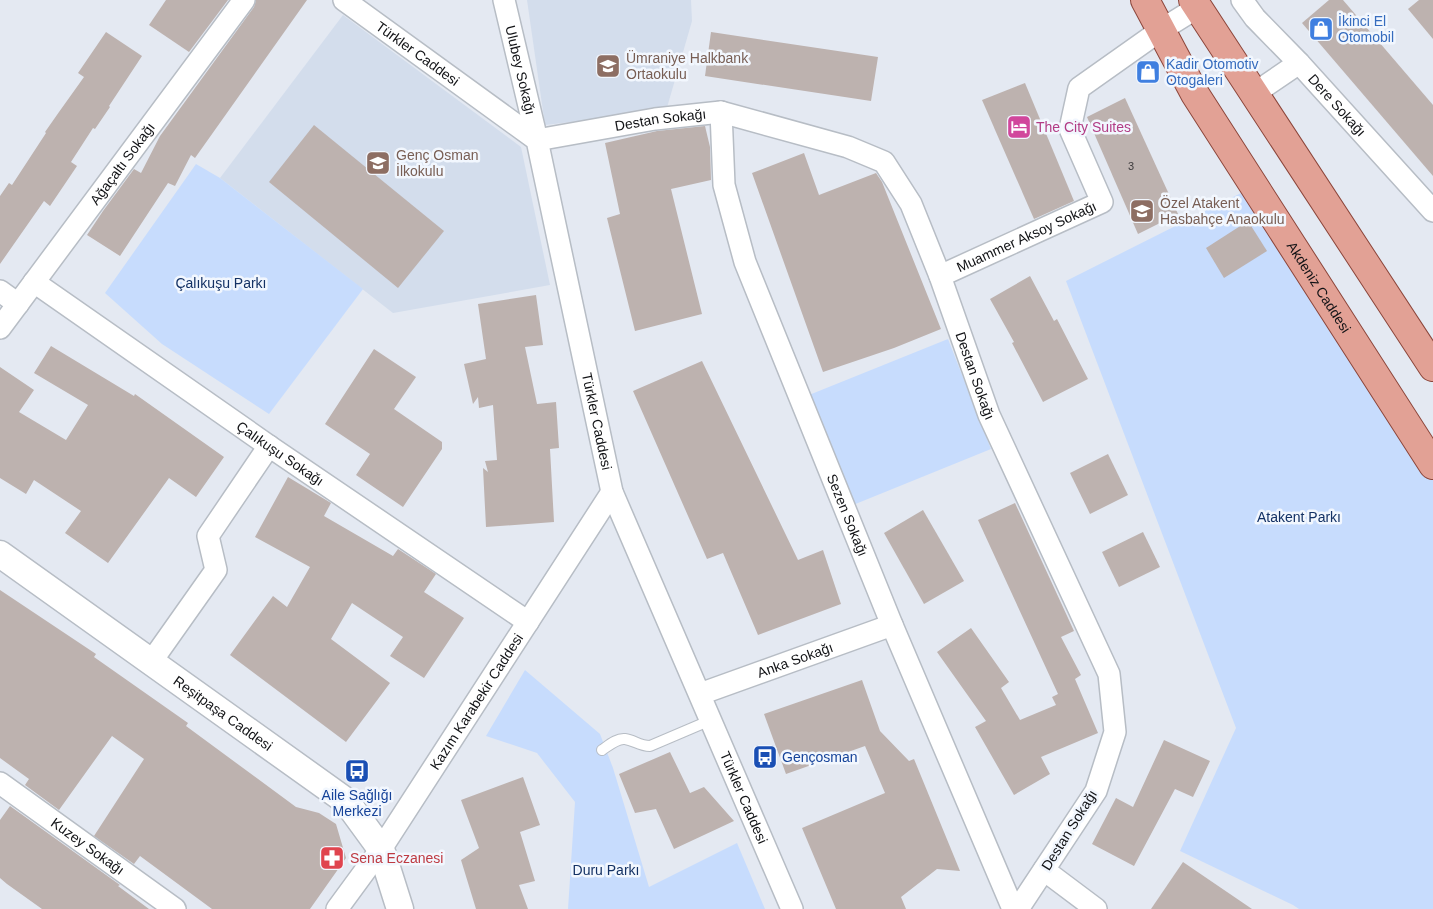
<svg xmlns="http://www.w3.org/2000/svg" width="1433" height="909" font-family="Arial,sans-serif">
  <rect width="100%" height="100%" fill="#e4e9f2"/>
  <g fill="#d3ddec">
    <path d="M 527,0 L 691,0 L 692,21 L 666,111 L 545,125 Z"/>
    <path d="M 343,15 L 521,147 L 550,285 L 393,313 L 220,178 Z"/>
  </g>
  <g fill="#c7dcfd">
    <path d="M 196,164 L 220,178 L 363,289 L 269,414 L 162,344 L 105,293 Z"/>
    <path d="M 1247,190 L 1433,478 L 1433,909 L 1299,909 L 1293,905 L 1180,851 L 1236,728 L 1066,281 Z"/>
    <path d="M 948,339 L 991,449 L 853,505 L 809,395 Z"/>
    <path d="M 525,670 L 600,734 L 613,768 L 649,887 L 737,843 L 765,909 L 568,909 L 575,802 L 537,753 L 486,736 Z"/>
  </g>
  <g fill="#bdb2af">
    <path d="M 166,0 L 228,0 L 189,52 L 149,25 Z"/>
    <path d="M 256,0 L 307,0 L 195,158 L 191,155 L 175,186 L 168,183 L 120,256 L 87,235 L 103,211 L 134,169 L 141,173 L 160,136 L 254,7 Z"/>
    <path d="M 1329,0 L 1343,0 L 1433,105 L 1433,176 L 1302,23 Z"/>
    <path d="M 1419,0 L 1433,0 L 1433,39 L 1408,9 Z"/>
    <path d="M 106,32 L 142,56 L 109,106 L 110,107 L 95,129 L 93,128 L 71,162 L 77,166 L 50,206 L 44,201 L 0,264 L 0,196 L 9,183 L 12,185 L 46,133 L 45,132 L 59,112 L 84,77 L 78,73 Z"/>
    <path d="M 711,32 L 878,57 L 871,101 L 705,76 Z"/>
    <path d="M 1025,83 L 1074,201 L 1034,219 L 982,100 Z"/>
    <path d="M 1125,98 L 1178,214 L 1138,234 L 1087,117 Z"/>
    <path d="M 314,125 L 444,231 L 398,288 L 269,182 Z"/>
    <path d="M 705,126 L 710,147 L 711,180 L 671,189 L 702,314 L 635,331 L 607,218 L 620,214 L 605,143 L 657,131 Z"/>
    <path d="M 804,153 L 819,195 L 876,173 L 882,182 L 941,329 L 894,348 L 823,372 L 752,173 Z"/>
    <path d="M 1248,221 L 1267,251 L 1224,278 L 1206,248 Z"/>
    <path d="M 1030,276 L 1054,321 L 1057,319 L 1088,379 L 1043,402 L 1012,343 L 1014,342 L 990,299 Z"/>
    <path d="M 536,295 L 543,345 L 525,347 L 537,404 L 556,402 L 559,448 L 550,449 L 554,522 L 486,527 L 483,468 L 488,472 L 485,461 L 497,460 L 493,405 L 479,408 L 478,397 L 473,404 L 464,364 L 486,359 L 478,304 Z"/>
    <path d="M 51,346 L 134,396 L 135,394 L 224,457 L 196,497 L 169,478 L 108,563 L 65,533 L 81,511 L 34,480 L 26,494 L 0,478 L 0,367 L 34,390 L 19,412 L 66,440 L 88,405 L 34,373 Z"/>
    <path d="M 374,349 L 416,377 L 394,409 L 442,442 L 442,449 L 403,507 L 356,475 L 370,454 L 325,424 Z"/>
    <path d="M 702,361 L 798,560 L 823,550 L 841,604 L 758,635 L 723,553 L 707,559 L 633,391 Z"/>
    <path d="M 1108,454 L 1128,495 L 1090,514 L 1070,473 Z"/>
    <path d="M 288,477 L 331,503 L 324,516 L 393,556 L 398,549 L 436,574 L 424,592 L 464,618 L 424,678 L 390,656 L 403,637 L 352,603 L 331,639 L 390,683 L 346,742 L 230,655 L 273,596 L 287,607 L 310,567 L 255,537 Z"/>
    <path d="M 1015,503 L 1074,631 L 1061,637 L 1081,675 L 1075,679 L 1098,733 L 1041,757 L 1050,774 L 1014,795 L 975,727 L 986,721 L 937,652 L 971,628 L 1009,682 L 1001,688 L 1020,720 L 1056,705 L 1052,697 L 1058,694 L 978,520 Z"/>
    <path d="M 923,510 L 964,581 L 924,604 L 884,533 Z"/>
    <path d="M 1143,532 L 1160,567 L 1119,587 L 1102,552 Z"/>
    <path d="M 0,590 L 96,654 L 94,657 L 188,723 L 186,726 L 296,807 L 319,813 L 336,824 L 346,858 L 310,909 L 212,909 L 140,856 L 134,864 L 94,836 L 144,759 L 112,736 L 59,810 L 25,785 L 29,779 L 0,758 Z"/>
    <path d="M 862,680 L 880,731 L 909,761 L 914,759 L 960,871 L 937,869 L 901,897 L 906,909 L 836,909 L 802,828 L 885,793 L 865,746 L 786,774 L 764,714 Z"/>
    <path d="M 1164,740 L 1210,761 L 1193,797 L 1175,789 L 1134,866 L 1092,844 L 1116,798 L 1133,807 Z"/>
    <path d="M 670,752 L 690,793 L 704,787 L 734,821 L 674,849 L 656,809 L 635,813 L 619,774 Z"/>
    <path d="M 523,777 L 540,825 L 520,832 L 535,881 L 519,885 L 528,909 L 476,909 L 461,860 L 479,848 L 461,800 Z"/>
    <path d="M 10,806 L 120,885 L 118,886 L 149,909 L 42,909 L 7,884 L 0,878 L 0,820 Z"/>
    <path d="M 1183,862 L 1252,909 L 1151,909 Z"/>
  </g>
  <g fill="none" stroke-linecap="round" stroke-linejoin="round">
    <defs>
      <path id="service" d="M 602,750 C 608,746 617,738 625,739 C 634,740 639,746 650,746 L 711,720"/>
      <g id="minor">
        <path id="s1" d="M 344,0 L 537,140 L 612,492 L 792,909"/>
        <path id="s2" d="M 504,0 L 537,140 L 655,119 L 721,112 L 848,147 L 884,162 L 911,204 L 940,276 L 989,415 L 1109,674 L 1115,732 L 1096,791 L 1018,909"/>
        <path id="s3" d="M 1242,0 L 1255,18 L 1299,63 L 1433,211"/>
        <path d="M 1255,93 L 1299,63"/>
        <path id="s4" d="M 721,112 L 724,185 L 745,262 L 892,625 L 1013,909"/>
        <path id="s5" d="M 940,276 L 1102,202 L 1070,129 L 1079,88 L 1161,30 L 1198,7"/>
        <path id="s6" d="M 34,282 L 269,446 L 528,622"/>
        <path d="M 0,291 L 18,304"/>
        <path id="s7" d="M 0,328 L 244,0"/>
        <path d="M 151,662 L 216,570 L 208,536 L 269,446"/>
        <path id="s8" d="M 700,694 L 892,625"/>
        <path id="s9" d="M 0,783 L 175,909"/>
        <path d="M 1044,870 L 1096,909"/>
        <path id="s10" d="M 337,909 L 381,849 L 612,492"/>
      </g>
      <g id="tertiary">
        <path id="s11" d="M 0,554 L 346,801 L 381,849 L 400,909"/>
      </g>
      <g id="primary">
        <path id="s12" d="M 1145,0 L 1195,94 L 1433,465"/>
        <path d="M 1193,0 L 1433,367"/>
      </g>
    </defs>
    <use href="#service" stroke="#b7bdc5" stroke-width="12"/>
    <use href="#minor" stroke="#b7bdc5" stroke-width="24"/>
    <use href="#tertiary" stroke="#b7bdc5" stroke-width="29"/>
    <use href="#primary" stroke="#8c463b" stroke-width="30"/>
    <use href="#service" stroke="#fff" stroke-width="10"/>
    <use href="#minor" stroke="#fff" stroke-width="21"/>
    <use href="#tertiary" stroke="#fff" stroke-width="26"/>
    <use href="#primary" stroke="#e2a195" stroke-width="28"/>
  </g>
  <defs>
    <symbol id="shop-square" viewBox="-11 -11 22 22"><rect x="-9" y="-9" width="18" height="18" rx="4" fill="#3f7fe0" stroke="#f2f7fe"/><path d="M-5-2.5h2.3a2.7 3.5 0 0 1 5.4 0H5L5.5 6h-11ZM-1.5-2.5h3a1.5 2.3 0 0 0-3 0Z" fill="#fff"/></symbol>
    <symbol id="school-square" viewBox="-11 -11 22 22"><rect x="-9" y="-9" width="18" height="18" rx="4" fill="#8d6e63" stroke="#f2f7fe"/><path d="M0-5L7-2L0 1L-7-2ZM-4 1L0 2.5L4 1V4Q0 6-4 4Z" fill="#fff"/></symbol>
    <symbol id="hotel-square" viewBox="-11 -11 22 22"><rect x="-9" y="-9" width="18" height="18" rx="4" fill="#d1479c" stroke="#f2f7fe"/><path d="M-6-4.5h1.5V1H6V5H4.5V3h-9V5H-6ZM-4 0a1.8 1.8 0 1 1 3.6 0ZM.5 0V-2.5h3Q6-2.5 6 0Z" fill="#fff"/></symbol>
    <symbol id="bus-square" viewBox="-11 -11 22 22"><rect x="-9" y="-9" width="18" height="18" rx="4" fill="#1a4fb4" stroke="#f2f7fe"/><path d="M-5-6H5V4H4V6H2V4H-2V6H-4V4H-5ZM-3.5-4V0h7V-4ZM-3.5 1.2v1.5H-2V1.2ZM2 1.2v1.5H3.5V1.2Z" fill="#fff"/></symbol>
    <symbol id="pharmacy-square" viewBox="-11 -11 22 22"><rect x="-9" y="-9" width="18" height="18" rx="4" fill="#e0444e" stroke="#f2f7fe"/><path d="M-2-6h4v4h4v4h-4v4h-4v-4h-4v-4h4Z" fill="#fff"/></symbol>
  </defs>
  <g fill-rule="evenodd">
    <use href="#shop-square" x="1307" y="15" width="28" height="28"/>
    <use href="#school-square" x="594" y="52" width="28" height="28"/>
    <use href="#shop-square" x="1134" y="58" width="28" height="28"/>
    <use href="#hotel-square" x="1005" y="113" width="28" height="28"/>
    <use href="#school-square" x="364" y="149" width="28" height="28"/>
    <use href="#school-square" x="1128" y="197" width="28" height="28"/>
    <use href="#bus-square" x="751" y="743" width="28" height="28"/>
    <use href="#bus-square" x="343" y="757" width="28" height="28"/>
    <use href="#pharmacy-square" x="318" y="844" width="28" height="28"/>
  </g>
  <g text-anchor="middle" stroke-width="5" stroke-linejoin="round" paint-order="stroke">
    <g font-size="11" fill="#3c3a3c">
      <text x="1131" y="170">3</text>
    </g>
    <g font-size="14" fill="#366cbe" stroke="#f2f7fe" text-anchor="start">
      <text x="1338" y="26">İkinci El<tspan x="1338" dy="16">Otomobil</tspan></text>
      <text x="1166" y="69">Kadir Otomotiv<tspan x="1166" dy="16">Otogaleri</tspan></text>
    </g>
    <g font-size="14" fill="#111215" stroke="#f2f7fe">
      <text dy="5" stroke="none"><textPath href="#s1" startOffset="91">Türkler Caddesi</textPath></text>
      <text dy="5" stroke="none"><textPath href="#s2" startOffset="72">Ulubey Sokağı</textPath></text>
      <text dy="5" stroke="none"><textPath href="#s3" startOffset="142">Dere Sokağı</textPath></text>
      <text dy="5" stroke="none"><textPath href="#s2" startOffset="269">Destan Sokağı</textPath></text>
      <text dy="5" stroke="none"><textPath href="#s7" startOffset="205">Ağaçaltı Sokağı</textPath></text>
      <text dy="5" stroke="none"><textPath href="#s5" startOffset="95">Muammer Aksoy Sokağı</textPath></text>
      <text dy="5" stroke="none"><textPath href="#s12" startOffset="336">Akdeniz Caddesi</textPath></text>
      <text dy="5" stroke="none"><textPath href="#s2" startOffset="734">Destan Sokağı</textPath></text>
      <text dy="5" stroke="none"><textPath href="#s1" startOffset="526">Türkler Caddesi</textPath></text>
      <text dy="5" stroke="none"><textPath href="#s6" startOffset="300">Çalıkuşu Sokağı</textPath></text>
      <text dy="5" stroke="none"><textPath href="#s4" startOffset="426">Sezen Sokağı</textPath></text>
      <text dy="5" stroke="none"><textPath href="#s8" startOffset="101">Anka Sokağı</textPath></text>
      <text dy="5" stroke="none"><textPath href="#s10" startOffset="250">Kazım Karabekir Caddesi</textPath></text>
      <text dy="5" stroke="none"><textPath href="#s11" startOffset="274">Reşitpaşa Caddesi</textPath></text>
      <text dy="5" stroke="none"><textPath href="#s1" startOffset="931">Türkler Caddesi</textPath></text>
      <text transform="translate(1069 830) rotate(-58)" y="5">Destan Sokağı</text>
      <text dy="5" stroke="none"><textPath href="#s9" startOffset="108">Kuzey Sokağı</textPath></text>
    </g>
    <g font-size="14" fill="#785e54" stroke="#f2f7fe" text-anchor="start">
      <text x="626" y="63">Ümraniye Halkbank<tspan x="626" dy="16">Ortaokulu</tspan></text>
      <text x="396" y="160">Genç Osman<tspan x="396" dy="16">İlkokulu</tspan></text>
      <text x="1160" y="208">Özel Atakent<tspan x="1160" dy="16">Hasbahçe Anaokulu</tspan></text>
    </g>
    <g font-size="14" fill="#b23c85" stroke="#f2f7fe" text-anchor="start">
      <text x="1036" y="132">The City Suites</text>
    </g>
    <g font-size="14" fill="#143265" stroke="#f2f7fe">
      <text x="221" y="288">Çalıkuşu Parkı</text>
      <text x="1299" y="522">Atakent Parkı</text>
      <text x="606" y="875">Duru Parkı</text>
    </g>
    <g font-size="14" fill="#164399" stroke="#f2f7fe" text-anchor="start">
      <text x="782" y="762">Gençosman</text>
      <text x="357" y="800" text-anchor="middle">Aile Sağlığı<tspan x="357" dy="16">Merkezi</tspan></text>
    </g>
    <g font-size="14" fill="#be3a42" stroke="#f2f7fe" text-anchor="start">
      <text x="350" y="863">Sena Eczanesi</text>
    </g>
  </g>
</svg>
